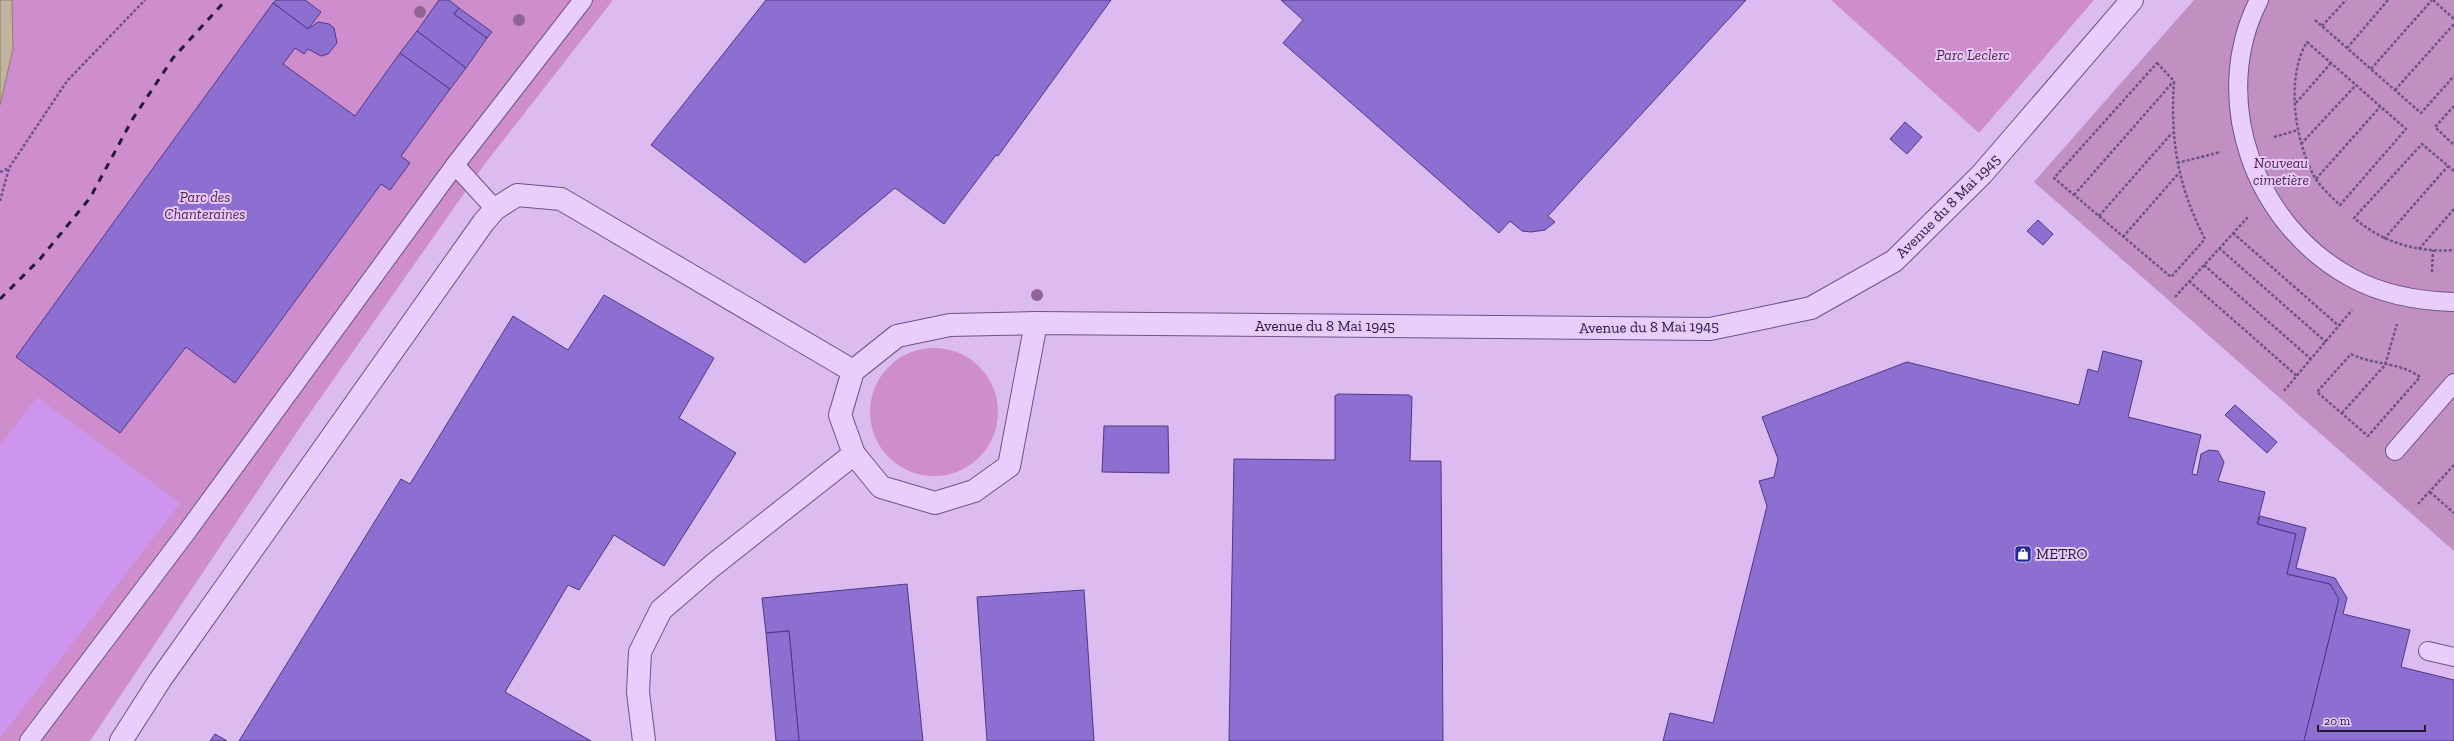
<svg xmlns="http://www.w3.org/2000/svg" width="2454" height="741" font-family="'Zilla Slab',serif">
  <rect width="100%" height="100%" fill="#dbbbf0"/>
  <g fill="#ce8ecd">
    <path d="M 0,0 L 613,0 L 484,165 L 305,420 L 90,741 L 0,741 Z"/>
    <path d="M 1831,0 L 2094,0 L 1979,133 Z"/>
    <circle cx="934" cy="412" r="64"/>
  </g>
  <path fill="#ce95ee" d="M 37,397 L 180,503 L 0,738 L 0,446 Z"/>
  <path fill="#c28fc1" d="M 2194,0 L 2454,0 L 2454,551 L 2034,182 Z"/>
  <path fill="#c0b39f" stroke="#8e8067" d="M 0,0 L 12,0 L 13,49 L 0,105 Z"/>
  <g fill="#8d6ed1" stroke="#503888">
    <path d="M 276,0 L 305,0 L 321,12 L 308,29 L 273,3 Z"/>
    <path d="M 439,0 L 449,0 L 459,8 L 454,14 L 487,38 L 466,68 L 417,31 Z"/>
    <path d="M 766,0 L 1111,0 L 998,156 L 996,155 L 944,224 L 895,188 L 805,263 L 651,145 Z"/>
    <path d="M 1281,0 L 1746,0 L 1548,216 L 1555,222 L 1545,230 L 1531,232 L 1522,231 L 1510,221 L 1499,233 L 1283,43 L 1303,20 Z"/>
    <path d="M 273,3 L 308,29 L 318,22 L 329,24 L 334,28 L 337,43 L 328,54 L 321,56 L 308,49 L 304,54 L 295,48 L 283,64 L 355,116 L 400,53 L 450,89 L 401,156 L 410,163 L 390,190 L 381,184 L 235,383 L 186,347 L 120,433 L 16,357 Z"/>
    <path d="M 459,8 L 492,32 L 487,38 L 454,14 Z"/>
    <path d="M 417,31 L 466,68 L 450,89 L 400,53 Z"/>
    <path d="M 1905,122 L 1922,137 L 1907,154 L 1890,139 Z"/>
    <path d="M 2038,220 L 2053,234 L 2043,245 L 2027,231 Z"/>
    <path d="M 604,295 L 714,358 L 679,418 L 736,453 L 664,566 L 614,535 L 579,590 L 568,585 L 505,692 L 591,741 L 239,741 L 401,479 L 410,484 L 513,316 L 568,350 Z"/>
    <path d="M 2103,351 L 2142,361 L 2128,417 L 2201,435 L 2192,474 L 2197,475 L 2201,454 L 2209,450 L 2218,451 L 2224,462 L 2218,481 L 2265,492 L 2257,524 L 2296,534 L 2287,574 L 2330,584 L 2339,599 L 2304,741 L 1663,741 L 1670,713 L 1713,723 L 1767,506 L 1759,481 L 1774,477 L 1778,459 L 1762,417 L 1907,362 L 2079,405 L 2088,369 L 2098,372 Z"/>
    <path d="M 1338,394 L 1409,395 L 1412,397 L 1410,461 L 1441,461 L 1443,741 L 1229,741 L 1234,459 L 1335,460 L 1335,396 Z"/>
    <path d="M 2235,405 L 2277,442 L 2267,453 L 2225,415 Z"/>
    <path d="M 1104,426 L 1168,426 L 1169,473 L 1102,472 Z"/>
    <path d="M 2260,516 L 2306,528 L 2296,568 L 2335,578 L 2347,598 L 2343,614 L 2410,630 L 2401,667 L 2454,680 L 2454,741 L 2304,741 L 2339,599 L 2330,584 L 2287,574 L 2296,534 L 2258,524 Z"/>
    <path d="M 907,584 L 923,741 L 799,741 L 789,631 L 766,633 L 762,598 Z"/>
    <path d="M 1084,590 L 1094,741 L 987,741 L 977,597 Z"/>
    <path d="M 789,631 L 799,741 L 776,741 L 766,633 Z"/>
    <path d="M 215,734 L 227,741 L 210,741 Z"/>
  </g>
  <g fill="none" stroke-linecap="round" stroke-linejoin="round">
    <defs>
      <g id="service">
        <path d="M 2259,0 C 2208,100 2255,226 2352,278 C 2383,295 2419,301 2454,302"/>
        <path d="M 455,165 L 583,0"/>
        <path d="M 2395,451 L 2454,383"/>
        <path d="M 2428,651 L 2454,657"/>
        <path d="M 29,741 L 186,533 L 455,165 L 495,209"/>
      </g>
      <g id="minor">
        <path d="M 1036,323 L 1009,466 L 974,491 L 935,503 L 881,487 L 854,454 L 840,415 L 853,371 L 897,336 L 950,325 L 1036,323 L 1710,329 L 1811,308 L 1894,261 L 1982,174 L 2132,0"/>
        <path d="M 121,741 L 160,680 L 483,223 L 495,209 L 517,195 L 561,199 L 853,371"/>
        <path d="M 644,741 L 638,692 L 640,652 L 661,610 L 712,566 L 854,454"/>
      </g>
    </defs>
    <use href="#service" stroke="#6a5488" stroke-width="20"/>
    <use href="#minor" stroke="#6a5488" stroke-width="24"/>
    <g stroke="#6a5488" stroke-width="2.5" stroke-dasharray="3 2" stroke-linecap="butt">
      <path d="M 2433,0 L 2454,19"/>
      <path d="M 2315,20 L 2421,113 L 2454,76"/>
      <path d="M 2322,26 L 2346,0"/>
      <path d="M 2307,42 L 2406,129 L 2340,205 C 2331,197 2322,188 2315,178 C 2295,142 2285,78 2307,42 Z"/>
      <path d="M 2347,48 L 2388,0"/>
      <path d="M 2157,63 L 2174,81 C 2170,140 2178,187 2205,239 L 2171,277 L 2054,178 Z"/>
      <path d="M 2371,69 L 2432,0"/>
      <path d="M 2395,90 L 2454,24"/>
      <path d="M 2296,103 L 2331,63"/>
      <path d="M 2454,106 L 2435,127 L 2454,145"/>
      <path d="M 2274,137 L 2298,130"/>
      <path d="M 2301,144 L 2356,85"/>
      <path d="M 2177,163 L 2221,152"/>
      <path d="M 2454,171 L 2422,144 L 2354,218 C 2382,242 2417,253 2454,250"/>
      <path d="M 0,172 L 9,168"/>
      <path d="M 2316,179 L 2380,107"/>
      <path d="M 2074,195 L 2173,82"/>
      <path d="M 0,201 L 9,168 L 67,81 L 145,0"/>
      <path d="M 2099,216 L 2172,133"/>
      <path d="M 2233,233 L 2339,326"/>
      <path d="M 2123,237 L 2178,174"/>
      <path d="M 2384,239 L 2448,166"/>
      <path d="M 2219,248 L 2326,342"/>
      <path d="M 2419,249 L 2454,209"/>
      <path d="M 2204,265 L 2311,359"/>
      <path d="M 2432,272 L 2433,250"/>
      <path d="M 2189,281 L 2297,376"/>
      <path d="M 2175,297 L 2248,217"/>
      <path d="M 2351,354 C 2373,365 2400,362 2420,377 L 2368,436 L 2317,392 Z"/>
      <path d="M 2284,391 L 2352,310"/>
      <path d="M 2342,413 L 2385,365 L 2397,324"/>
      <path d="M 2430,492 L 2454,513"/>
      <path d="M 2418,504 L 2454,465"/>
    </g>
    <use href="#service" stroke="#e9cefb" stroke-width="18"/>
    <use href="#minor" stroke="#e9cefb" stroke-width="22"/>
    <path stroke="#241a36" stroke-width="3" stroke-dasharray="7 7" stroke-linecap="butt" d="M 0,299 L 40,259 L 90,198 L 132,120 L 173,58 L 226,0"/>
  </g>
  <g fill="#906595">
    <circle cx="420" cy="12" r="6"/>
    <circle cx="519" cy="20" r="6"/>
    <circle cx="1037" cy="295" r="6"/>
  </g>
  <defs>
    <symbol id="shop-square" viewBox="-11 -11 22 22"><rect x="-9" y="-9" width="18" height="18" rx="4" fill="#212e9a" stroke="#e6caf7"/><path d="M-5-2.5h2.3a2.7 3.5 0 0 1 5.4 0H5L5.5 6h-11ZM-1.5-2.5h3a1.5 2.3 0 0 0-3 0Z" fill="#fff"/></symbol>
  </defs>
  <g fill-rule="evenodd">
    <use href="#shop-square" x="2013" y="544" width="20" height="20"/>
  </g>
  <g text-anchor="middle" stroke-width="4" stroke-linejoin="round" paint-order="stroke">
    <g font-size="15" font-style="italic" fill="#531f4b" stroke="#e6caf7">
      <text x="1973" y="60">Parc Leclerc</text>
      <text x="2281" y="168">Nouveau<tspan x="2281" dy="17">cimetière</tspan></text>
      <text x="205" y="202">Parc des<tspan x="205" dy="17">Chanteraines</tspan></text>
    </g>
    <g font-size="15" fill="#241a36" stroke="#e6caf7">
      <text transform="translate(1948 206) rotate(-45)" y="5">Avenue du 8 Mai 1945</text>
      <text x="1325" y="331">Avenue du 8 Mai 1945</text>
      <text transform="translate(1649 327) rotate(-1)" y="5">Avenue du 8 Mai 1945</text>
    </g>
    <g font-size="15" fill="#241a36" stroke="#e6caf7" text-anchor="start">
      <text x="2036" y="559">METRO</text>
    </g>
  </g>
  <path d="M2318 725v6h107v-6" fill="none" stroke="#241a36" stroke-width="2"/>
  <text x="2324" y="725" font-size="12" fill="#241a36" stroke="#e6caf7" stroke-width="3" paint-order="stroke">20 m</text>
</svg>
